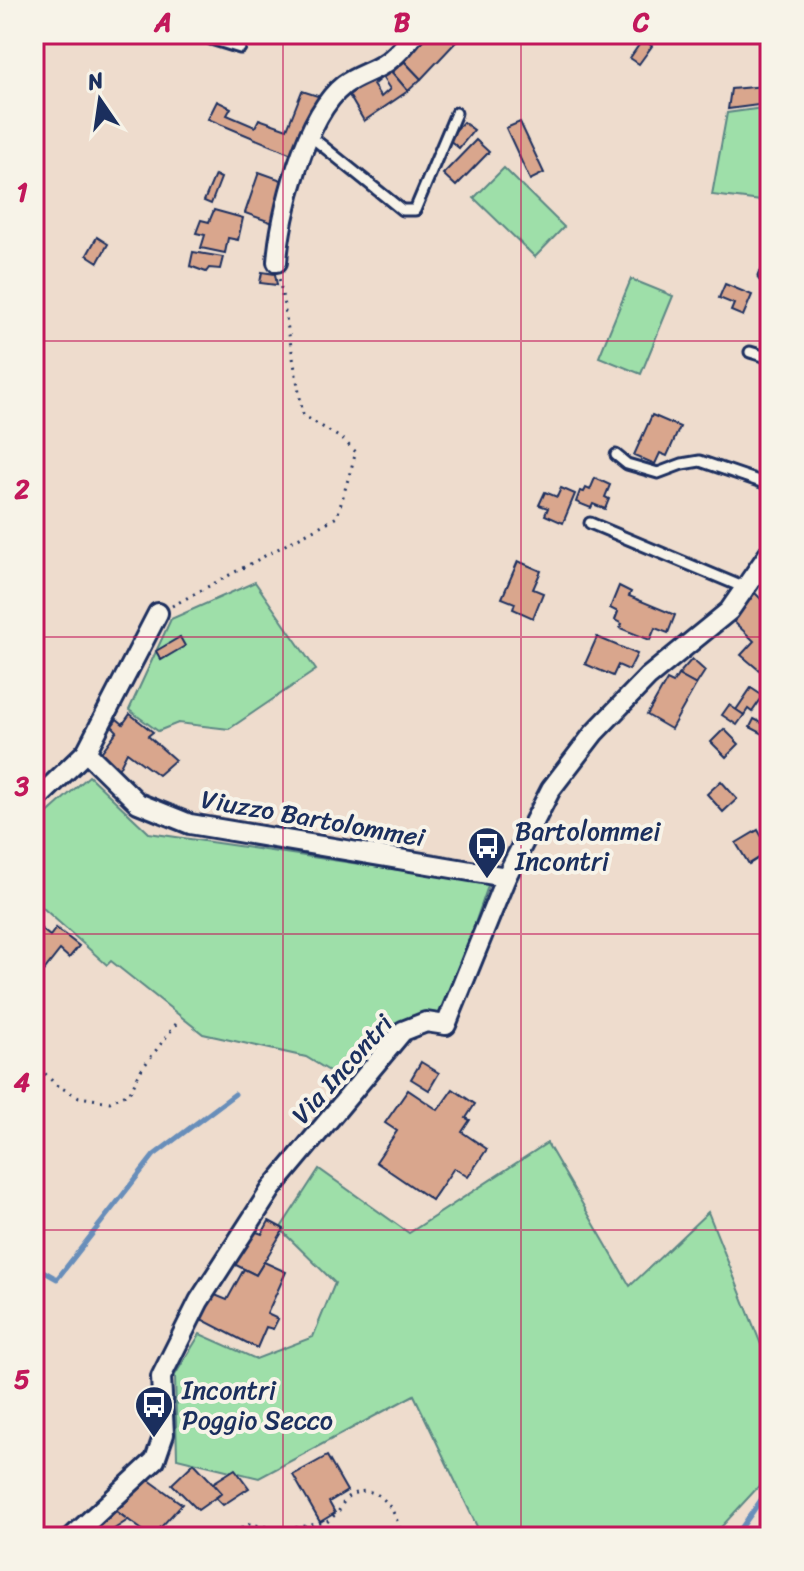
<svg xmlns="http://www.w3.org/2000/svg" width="804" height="1571" font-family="Sriracha,sans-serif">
  <rect width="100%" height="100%" fill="#eedccd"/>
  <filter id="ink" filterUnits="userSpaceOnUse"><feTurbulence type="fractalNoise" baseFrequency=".0125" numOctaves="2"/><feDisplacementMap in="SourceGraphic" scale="16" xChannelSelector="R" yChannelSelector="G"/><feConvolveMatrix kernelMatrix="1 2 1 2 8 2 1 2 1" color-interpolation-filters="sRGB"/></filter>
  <g filter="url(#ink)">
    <g fill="#9edfa9" stroke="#5c8784" stroke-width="2">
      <path d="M 770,107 L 770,202 L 712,195 L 727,113 Z"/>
      <path d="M 504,168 L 564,227 L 535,257 L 474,198 Z"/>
      <path d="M 631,279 L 673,296 L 641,374 L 599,357 Z"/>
      <path d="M 255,582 L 316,670 L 229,729 L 178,723 L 158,731 L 129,710 L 171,619 Z"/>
      <path d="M 89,776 L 149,833 L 489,883 L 442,1018 L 421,1017 L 351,1084 L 306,1057 L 203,1034 L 111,961 L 107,965 L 34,900 L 34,825 Z"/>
      <path d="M 547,1143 L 630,1286 L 708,1212 L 770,1367 L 770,1474 L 712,1537 L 482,1537 L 414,1395 L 259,1478 L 177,1458 L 175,1375 L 200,1334 L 256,1359 L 313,1337 L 335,1283 L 280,1229 L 319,1169 L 409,1233 Z"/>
    </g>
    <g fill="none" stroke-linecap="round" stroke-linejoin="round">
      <g stroke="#688eba" stroke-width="5">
        <path d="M 34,1266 L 57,1279 L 154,1155 L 235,1094"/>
        <path d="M 735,1537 L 770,1487"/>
      </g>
    </g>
    <g fill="#d9a68d" stroke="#1b2f5e" stroke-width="2" fill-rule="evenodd">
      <path d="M 425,34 L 449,34 L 456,42 L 421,79 L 401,58 Z"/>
      <path d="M 643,39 L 652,46 L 639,64 L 630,58 Z"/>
      <path d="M 401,58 L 421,79 L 408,91 L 390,70 Z"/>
      <path d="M 383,68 L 387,73 L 390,70 L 408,91 L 364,121 L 346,90 ZM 382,77 L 390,89 L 381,97 L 373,85 Z"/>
      <path d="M 765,86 L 766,104 L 728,109 L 731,89 Z"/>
      <path d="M 302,91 L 321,97 L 294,155 L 208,119 L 217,101 L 231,108 L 227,115 L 255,127 L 259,119 L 287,129 Z"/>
      <path d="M 463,122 L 474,130 L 459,148 L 448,139 Z"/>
      <path d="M 520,122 L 544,173 L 530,180 L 506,128 Z"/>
      <path d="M 476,140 L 489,152 L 456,186 L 443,174 Z"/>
      <path d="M 259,172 L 290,183 L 276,224 L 245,213 Z"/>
      <path d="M 215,175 L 221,178 L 211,204 L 204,201 Z"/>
      <path d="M 214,210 L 243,218 L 238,240 L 228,238 L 225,253 L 201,248 L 205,235 L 196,233 L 201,220 L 209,222 Z"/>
      <path d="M 97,237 L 108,244 L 98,262 L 87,255 Z"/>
      <path d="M 193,252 L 223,257 L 220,269 L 209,268 L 206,272 L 190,266 Z"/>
      <path d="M 262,272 L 275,274 L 277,285 L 260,283 Z"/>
      <path d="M 725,284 L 752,295 L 743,316 L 731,311 L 734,304 L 719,298 Z"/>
      <path d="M 652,415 L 680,427 L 667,456 L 660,453 L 655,464 L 634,455 Z"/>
      <path d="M 595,478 L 610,485 L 605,497 L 609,499 L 605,509 L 593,504 L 591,508 L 576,502 L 580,491 L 584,492 L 586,488 L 590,490 Z"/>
      <path d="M 561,488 L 575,494 L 563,523 L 545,515 L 548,508 L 539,505 L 545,492 L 557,497 Z"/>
      <path d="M 518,561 L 541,571 L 533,589 L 543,593 L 533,618 L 513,609 L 515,603 L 502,598 Z"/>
      <path d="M 619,586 L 631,592 L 629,596 L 675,615 L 668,633 L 655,628 L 650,640 L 620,628 L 622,624 L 615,620 L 618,612 L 610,608 Z"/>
      <path d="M 770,590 L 770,630 L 765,636 L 770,641 L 770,657 L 759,670 L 741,655 L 754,641 L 729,617 L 754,592 L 762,600 Z"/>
      <path d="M 180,637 L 185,646 L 161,660 L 156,651 Z"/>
      <path d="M 597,637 L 637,654 L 629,670 L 618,665 L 613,676 L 585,664 Z"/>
      <path d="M 692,659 L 705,671 L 696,685 L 678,675 Z"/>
      <path d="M 678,675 L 696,685 L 671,729 L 647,715 L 667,680 L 673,683 Z"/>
      <path d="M 751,688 L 763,696 L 752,712 L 748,709 L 744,715 L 736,710 Z"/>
      <path d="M 729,705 L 744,715 L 737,725 L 722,715 Z"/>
      <path d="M 130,714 L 153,732 L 148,736 L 175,760 L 158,775 L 127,752 L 116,774 L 100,754 L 117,731 L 112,726 L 117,719 L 123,724 Z"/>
      <path d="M 754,719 L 770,727 L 769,737 L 750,727 Z"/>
      <path d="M 724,729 L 739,744 L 726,757 L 711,742 Z"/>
      <path d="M 721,781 L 737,799 L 723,812 L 707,794 Z"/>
      <path d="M 758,830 L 770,851 L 749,864 L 736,843 Z"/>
      <path d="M 34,923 L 50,936 L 56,928 L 79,946 L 69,958 L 60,950 L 34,983 Z"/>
      <path d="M 421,1062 L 439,1073 L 429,1090 L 411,1079 Z"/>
      <path d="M 453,1089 L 475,1104 L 466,1118 L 470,1120 L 462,1132 L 487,1149 L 468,1177 L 454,1168 L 432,1200 L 376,1162 L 397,1131 L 385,1123 L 408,1090 L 438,1110 Z"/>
      <path d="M 269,1221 L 284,1229 L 256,1275 L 232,1263 L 254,1231 L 262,1234 Z"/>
      <path d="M 264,1262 L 286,1272 L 267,1314 L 278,1319 L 273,1329 L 266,1327 L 257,1348 L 199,1318 L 215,1295 L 227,1300 L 244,1269 L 256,1275 Z"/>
      <path d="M 327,1456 L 347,1491 L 329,1502 L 335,1513 L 320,1522 L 293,1475 Z"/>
      <path d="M 194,1463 L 222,1493 L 198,1510 L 172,1484 Z"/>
      <path d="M 235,1469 L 249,1488 L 223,1505 L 216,1498 L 222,1493 L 213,1483 Z"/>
      <path d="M 149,1480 L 182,1504 L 152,1537 L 116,1511 Z"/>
      <path d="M 116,1511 L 128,1520 L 102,1537 L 84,1537 Z"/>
    </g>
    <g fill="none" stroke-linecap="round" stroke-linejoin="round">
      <defs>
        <g id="service">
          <path d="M 205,34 L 211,39 L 240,48"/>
          <path d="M 309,135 L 402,210 L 415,210 L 456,113"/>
          <path d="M 764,276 L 770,277"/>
          <path d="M 750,352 L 770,358"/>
          <path d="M 616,455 L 627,464 L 658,473 L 682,464 L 700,461 L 770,485"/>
          <path d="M 590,523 L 745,588"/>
        </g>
        <g id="minor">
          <path d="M 277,262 C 280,215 305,115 344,85 C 359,74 380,70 393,57 C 401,51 407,42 414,34"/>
          <path d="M 86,752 L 138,803 L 190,824 L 506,877"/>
          <path d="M 34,802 L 86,752 L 158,613"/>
          <path d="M 72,1537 L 155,1460 L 164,1434 L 161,1377 L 199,1301 L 272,1188 L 403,1031 L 426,1022 L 446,1025 L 506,877 L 551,789 L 594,733 L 648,677 L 729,611 L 770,552"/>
        </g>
      </defs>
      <use href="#service" stroke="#1b2f5e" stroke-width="15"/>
      <use href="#minor" stroke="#1b2f5e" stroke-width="24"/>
      <g stroke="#1b2f5e" stroke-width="3" stroke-dasharray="2 6" stroke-linecap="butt">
        <path d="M 172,606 L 337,517 L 356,452 L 342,439 L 303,415 L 279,277"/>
        <path d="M 34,1062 L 56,1085 L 79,1097 L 110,1102 L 130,1092 L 141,1070 L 176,1024"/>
        <path d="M 219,1537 L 250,1524 L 284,1530 L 327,1522 L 338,1512 L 346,1498 C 377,1477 396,1509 402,1537"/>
        <path d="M 769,1537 L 770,1535"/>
      </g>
      <use href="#service" stroke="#f7f3e8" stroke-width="9"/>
      <use href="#minor" stroke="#f7f3e8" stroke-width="18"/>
    </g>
  </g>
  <path fill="none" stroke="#c2185b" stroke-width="2" stroke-opacity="0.55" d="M 283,34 L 283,1537M 521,34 L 521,1537M 34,341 L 770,341M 34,637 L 770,637M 34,934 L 770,934M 34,1230 L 770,1230"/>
  <defs>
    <symbol id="bus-pin" viewBox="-11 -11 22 30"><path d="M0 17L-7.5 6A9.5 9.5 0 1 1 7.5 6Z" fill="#1b2f5e" stroke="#f7f3e8"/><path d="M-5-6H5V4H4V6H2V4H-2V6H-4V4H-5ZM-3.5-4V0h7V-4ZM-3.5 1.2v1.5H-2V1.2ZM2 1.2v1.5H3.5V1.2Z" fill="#fff"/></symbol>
  </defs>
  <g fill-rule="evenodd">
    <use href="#bus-pin" x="465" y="824" width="44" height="60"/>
    <use href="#bus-pin" x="132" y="1383" width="44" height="60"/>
  </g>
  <g text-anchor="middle" stroke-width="8" stroke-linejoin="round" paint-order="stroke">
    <g font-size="26" fill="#1b2f5e" stroke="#f7f3e8">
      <text transform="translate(313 818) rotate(10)" y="9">Viuzzo Bartolommei</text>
      <text transform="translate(342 1069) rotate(-48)" y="9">Via Incontri</text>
    </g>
    <g font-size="26" fill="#1b2f5e" stroke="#f7f3e8" text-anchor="start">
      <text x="515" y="840">Bartolommei<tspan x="515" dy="30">Incontri</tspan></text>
      <text x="182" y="1399">Incontri<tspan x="182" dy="30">Poggio Secco</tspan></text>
    </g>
  </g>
  <rect width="804" height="1571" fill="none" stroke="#f7f3e8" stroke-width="88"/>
  <g transform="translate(100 100) rotate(347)" stroke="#f7f3e8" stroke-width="6" paint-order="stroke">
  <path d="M0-6L14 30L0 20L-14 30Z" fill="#1b2f5e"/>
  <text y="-12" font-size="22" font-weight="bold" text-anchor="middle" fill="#1b2f5e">N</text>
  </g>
  <rect x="44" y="44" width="716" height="1483" fill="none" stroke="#c2185b" stroke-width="3"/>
  <g font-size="26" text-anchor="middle" font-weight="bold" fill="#c2185b">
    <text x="163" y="31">A</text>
    <text x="402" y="31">B</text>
    <text x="641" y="31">C</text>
    <text x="22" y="201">1</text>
    <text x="22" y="498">2</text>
    <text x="22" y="795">3</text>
    <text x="22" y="1091">4</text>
    <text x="22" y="1388">5</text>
  </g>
</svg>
